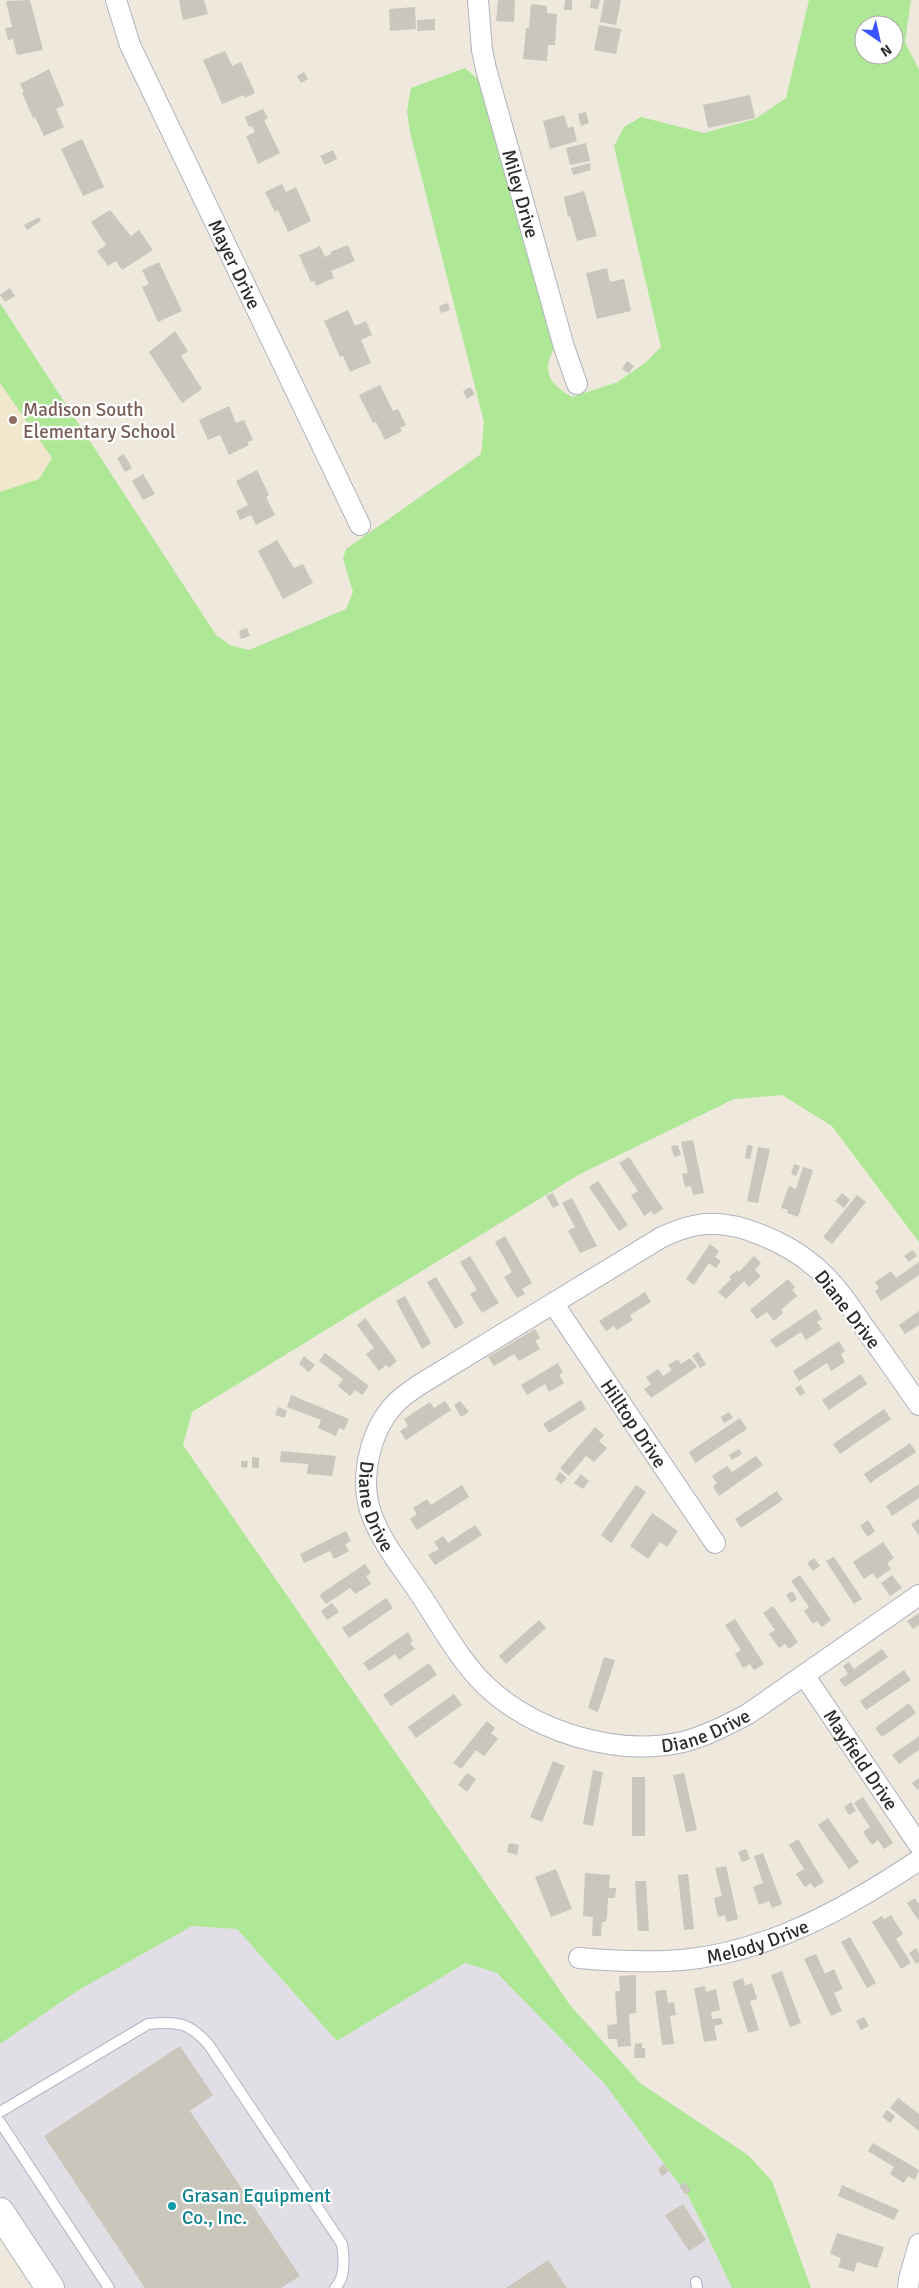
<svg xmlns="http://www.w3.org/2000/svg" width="919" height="2288" font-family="Signika,sans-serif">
  <rect width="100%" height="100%" fill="#eee8dd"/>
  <path fill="#e1dee6" d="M 192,1926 L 237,1929 L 337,2041 L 465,1963 L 497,1973 L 604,2083 L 689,2197 L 732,2288 L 61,2288 L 0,2195 L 0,2044 L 77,1991 Z"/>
  <path fill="#f1e7cc" d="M 0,383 L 52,458 L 39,479 L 0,492 Z"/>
  <path fill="#aee897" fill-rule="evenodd" d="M 809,0 L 911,0 L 905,42 L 919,70 L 919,1242 L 832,1126 L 782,1095 L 734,1099 L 580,1174 L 192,1412 L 183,1445 L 570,2005 L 640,2083 L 748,2155 L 772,2181 L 811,2288 L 732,2288 L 689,2197 L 604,2083 L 497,1973 L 465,1963 L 337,2041 L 237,1929 L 192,1926 L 77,1991 L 0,2044 L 0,492 L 39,479 L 52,458 L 0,383 L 0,303 L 216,635 L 230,645 L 249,650 L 346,609 L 353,592 L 343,559 L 346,549 L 481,454 L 484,422 L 410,132 L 407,111 L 411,88 L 465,68 L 482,83 L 554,345 C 553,352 549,359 548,365 C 547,382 560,390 572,397 L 618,382 L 646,362 L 661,347 L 614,146 L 624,127 L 641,117 L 704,133 L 755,119 L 786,98 ZM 864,25 L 894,25 L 894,55 L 864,55 Z"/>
  <g fill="#c9c6bc">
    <path d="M 30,0 L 43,50 L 17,55 L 13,39 L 8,40 L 5,28 L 12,27 L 6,1 Z"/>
    <path d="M 179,0 L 204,0 L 208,14 L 183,20 Z"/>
    <path d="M 498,0 L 515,0 L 514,22 L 496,21 Z"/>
    <path d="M 565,0 L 572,0 L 572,10 L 564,10 Z"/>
    <path d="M 591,0 L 600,0 L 598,9 L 590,8 Z"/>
    <path d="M 604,0 L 621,0 L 616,25 L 600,22 Z"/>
    <path d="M 531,4 L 547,6 L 547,13 L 557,14 L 555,45 L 548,45 L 547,61 L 523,59 L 526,28 L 529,28 Z"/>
    <path d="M 415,7 L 416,29 L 390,31 L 389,9 Z"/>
    <path d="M 435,19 L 435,30 L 417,31 L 417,20 Z"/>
    <path d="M 599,25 L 621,29 L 616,54 L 594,50 Z"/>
    <path d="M 225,51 L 232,66 L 241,62 L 255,93 L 245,98 L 244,95 L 222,104 L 203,60 Z"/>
    <path d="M 49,69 L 64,105 L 56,109 L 64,127 L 44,136 L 35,117 L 33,118 L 22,93 L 24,92 L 20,84 Z"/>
    <path d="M 304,72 L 308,79 L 301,83 L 297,76 Z"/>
    <path d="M 750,95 L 755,118 L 708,128 L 703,105 Z"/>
    <path d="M 263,109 L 268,118 L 264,120 L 280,153 L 258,164 L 246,136 L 255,132 L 252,126 L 249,127 L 245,117 Z"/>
    <path d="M 586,112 L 589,123 L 581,126 L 578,114 Z"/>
    <path d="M 564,115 L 568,128 L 573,126 L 577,141 L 550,149 L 543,121 Z"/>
    <path d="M 82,139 L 104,187 L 83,196 L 61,149 Z"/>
    <path d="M 586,143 L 590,161 L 570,165 L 566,148 Z"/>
    <path d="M 333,150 L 337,159 L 325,165 L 320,156 Z"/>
    <path d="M 590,163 L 591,170 L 573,175 L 571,168 Z"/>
    <path d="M 282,184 L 286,192 L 296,187 L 311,221 L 288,232 L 278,210 L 275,212 L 265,192 Z"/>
    <path d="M 584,191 L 597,236 L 577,241 L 570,216 L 568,217 L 564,197 Z"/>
    <path d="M 110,210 L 131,236 L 139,230 L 153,250 L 122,270 L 116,261 L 108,266 L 97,251 L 106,245 L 91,222 Z"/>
    <path d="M 39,217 L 41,221 L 27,230 L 24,225 Z"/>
    <path d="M 348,245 L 355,261 L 331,271 L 334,278 L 316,286 L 314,281 L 311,282 L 299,255 L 320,246 L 325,257 L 331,254 L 330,252 Z"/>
    <path d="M 159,262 L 182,311 L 158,322 L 142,287 L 149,284 L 142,270 Z"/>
    <path d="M 607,268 L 610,282 L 624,279 L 631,311 L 597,319 L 586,273 Z"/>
    <path d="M 10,288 L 15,296 L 5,302 L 0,295 Z"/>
    <path d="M 448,303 L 450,310 L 441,313 L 439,306 Z"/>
    <path d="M 348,310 L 355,326 L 366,321 L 372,335 L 361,340 L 371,363 L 350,372 L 343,356 L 340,357 L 324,321 Z"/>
    <path d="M 175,331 L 188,351 L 181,356 L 202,389 L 182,403 L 149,352 Z"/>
    <path d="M 627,361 L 634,366 L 629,373 L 622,369 Z"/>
    <path d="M 380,385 L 393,411 L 398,409 L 406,425 L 400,428 L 402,431 L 385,440 L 376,422 L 373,423 L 359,395 Z"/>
    <path d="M 470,387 L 475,394 L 467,399 L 463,391 Z"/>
    <path d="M 229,406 L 236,423 L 244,420 L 253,440 L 248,442 L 249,445 L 229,455 L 220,435 L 208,440 L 199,420 Z"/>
    <path d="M 124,454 L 132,468 L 125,472 L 117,458 Z"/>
    <path d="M 257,470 L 269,495 L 266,497 L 275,515 L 256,525 L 251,515 L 240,520 L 236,511 L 248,505 L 236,481 Z"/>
    <path d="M 143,474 L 155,494 L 143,500 L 132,481 Z"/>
    <path d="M 277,540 L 294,568 L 303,564 L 313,583 L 283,599 L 258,551 Z"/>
    <path d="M 247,628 L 250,636 L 241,639 L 239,631 Z"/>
    <path d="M 693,1140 L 704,1193 L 693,1195 L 691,1186 L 685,1187 L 682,1174 L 688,1173 L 681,1142 Z"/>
    <path d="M 678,1145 L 681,1155 L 674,1157 L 671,1146 Z"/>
    <path d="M 747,1145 L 753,1146 L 750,1159 L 745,1158 Z"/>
    <path d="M 758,1147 L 770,1149 L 758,1203 L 747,1201 Z"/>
    <path d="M 629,1157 L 663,1209 L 654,1215 L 651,1211 L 644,1216 L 631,1195 L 638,1191 L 619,1163 Z"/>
    <path d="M 794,1164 L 800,1166 L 796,1176 L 791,1174 Z"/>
    <path d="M 803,1167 L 813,1170 L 798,1217 L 787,1213 L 788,1210 L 781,1208 L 789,1186 L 796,1189 Z"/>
    <path d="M 598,1181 L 628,1225 L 619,1231 L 589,1187 Z"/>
    <path d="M 553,1193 L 559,1205 L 553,1208 L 546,1196 Z"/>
    <path d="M 842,1193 L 850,1200 L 844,1208 L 835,1201 Z"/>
    <path d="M 857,1195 L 866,1202 L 832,1244 L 823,1237 Z"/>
    <path d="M 572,1198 L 597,1246 L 580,1253 L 568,1231 L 575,1227 L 562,1203 Z"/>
    <path d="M 505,1236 L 532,1283 L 522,1289 L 525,1294 L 517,1298 L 504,1277 L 512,1272 L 495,1242 Z"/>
    <path d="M 710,1244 L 719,1251 L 715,1257 L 721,1261 L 716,1268 L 709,1263 L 694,1285 L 686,1279 Z"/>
    <path d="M 913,1250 L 917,1256 L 909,1262 L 904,1256 Z"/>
    <path d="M 470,1256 L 499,1303 L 482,1313 L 470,1294 L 477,1290 L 460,1262 Z"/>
    <path d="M 754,1256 L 761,1263 L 755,1270 L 761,1276 L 749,1287 L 744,1281 L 726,1299 L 718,1292 L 731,1279 L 729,1277 L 737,1270 L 739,1272 Z"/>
    <path d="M 919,1262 L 919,1275 L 881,1301 L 875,1291 L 879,1288 L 875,1282 L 891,1271 L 896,1278 Z"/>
    <path d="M 436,1277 L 464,1323 L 455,1329 L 427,1282 Z"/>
    <path d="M 788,1279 L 795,1287 L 792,1290 L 797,1296 L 781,1310 L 783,1313 L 774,1321 L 767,1312 L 757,1319 L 750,1310 Z"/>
    <path d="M 645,1292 L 651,1302 L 630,1315 L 633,1320 L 617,1330 L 614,1326 L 606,1331 L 599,1321 Z"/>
    <path d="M 405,1296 L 431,1343 L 422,1349 L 396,1301 Z"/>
    <path d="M 816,1309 L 822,1319 L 817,1322 L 822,1329 L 806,1340 L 801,1332 L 776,1348 L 770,1340 Z"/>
    <path d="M 919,1311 L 919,1325 L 905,1334 L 899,1325 Z"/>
    <path d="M 365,1318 L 397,1361 L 389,1368 L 386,1365 L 379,1371 L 366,1354 L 374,1348 L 357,1325 Z"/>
    <path d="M 535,1329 L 540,1338 L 535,1341 L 540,1349 L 519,1361 L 514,1354 L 494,1366 L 488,1357 Z"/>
    <path d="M 839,1341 L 845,1351 L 841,1354 L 845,1362 L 831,1371 L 827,1363 L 799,1381 L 793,1371 Z"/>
    <path d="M 698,1352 L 706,1364 L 700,1368 L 692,1356 Z"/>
    <path d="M 325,1353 L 369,1386 L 362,1395 L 355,1390 L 350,1396 L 338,1386 L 343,1379 L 319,1361 Z"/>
    <path d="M 304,1356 L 315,1365 L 309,1372 L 299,1364 Z"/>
    <path d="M 690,1358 L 697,1367 L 651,1398 L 644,1389 L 651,1384 L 646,1377 L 658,1369 L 663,1376 L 672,1370 L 668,1365 L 678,1359 L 681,1364 Z"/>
    <path d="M 558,1363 L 563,1373 L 559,1375 L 564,1383 L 549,1392 L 545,1384 L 527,1395 L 521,1385 Z"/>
    <path d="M 861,1374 L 867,1384 L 829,1410 L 822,1400 Z"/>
    <path d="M 801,1385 L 805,1393 L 800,1396 L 795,1388 Z"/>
    <path d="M 291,1395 L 349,1419 L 344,1430 L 339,1428 L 336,1436 L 318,1428 L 321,1420 L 287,1407 Z"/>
    <path d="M 581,1400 L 586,1409 L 549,1433 L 543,1424 Z"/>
    <path d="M 445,1401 L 451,1410 L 406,1440 L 400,1431 L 408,1426 L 404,1419 L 430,1402 L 434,1408 Z"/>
    <path d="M 460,1401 L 469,1412 L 461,1417 L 454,1405 Z"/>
    <path d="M 278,1407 L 287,1411 L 284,1418 L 275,1415 Z"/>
    <path d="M 884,1409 L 891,1419 L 840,1454 L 833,1444 Z"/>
    <path d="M 729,1412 L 733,1418 L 724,1423 L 721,1417 Z"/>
    <path d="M 740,1418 L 747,1429 L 695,1463 L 689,1452 Z"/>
    <path d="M 595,1427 L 604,1435 L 599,1441 L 607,1448 L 594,1462 L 586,1456 L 569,1476 L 560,1468 Z"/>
    <path d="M 910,1443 L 916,1452 L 870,1483 L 864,1474 Z"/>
    <path d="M 739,1449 L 742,1454 L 732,1460 L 729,1455 Z"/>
    <path d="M 281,1451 L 336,1456 L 332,1476 L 307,1474 L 308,1464 L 280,1462 Z"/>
    <path d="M 756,1456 L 763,1465 L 719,1496 L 713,1487 L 717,1483 L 712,1476 L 727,1466 L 732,1472 Z"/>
    <path d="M 252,1457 L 259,1458 L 259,1468 L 252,1468 Z"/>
    <path d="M 241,1461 L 248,1461 L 247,1468 L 241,1467 Z"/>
    <path d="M 560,1472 L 567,1478 L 561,1484 L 555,1479 Z"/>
    <path d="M 581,1474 L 589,1481 L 583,1489 L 574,1483 Z"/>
    <path d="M 919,1484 L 919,1498 L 892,1516 L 886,1506 Z"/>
    <path d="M 462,1485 L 469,1497 L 417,1530 L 410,1519 L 417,1514 L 413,1508 L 427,1499 L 431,1505 Z"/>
    <path d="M 636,1485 L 646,1492 L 611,1543 L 601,1535 Z"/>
    <path d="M 777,1491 L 783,1500 L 741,1528 L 735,1519 Z"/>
    <path d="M 652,1513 L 678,1531 L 667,1547 L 660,1542 L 648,1559 L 630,1546 Z"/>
    <path d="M 919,1519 L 919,1536 L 911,1524 Z"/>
    <path d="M 868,1520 L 875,1531 L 868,1537 L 860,1526 Z"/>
    <path d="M 475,1525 L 482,1535 L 435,1565 L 428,1555 L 439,1549 L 434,1542 L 443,1536 L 448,1543 Z"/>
    <path d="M 346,1531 L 351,1541 L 345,1544 L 349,1551 L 334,1559 L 330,1551 L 304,1563 L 300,1554 Z"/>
    <path d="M 883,1542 L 894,1558 L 887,1563 L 891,1569 L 877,1579 L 873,1573 L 864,1579 L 853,1562 Z"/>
    <path d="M 834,1557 L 862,1599 L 854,1604 L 826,1561 Z"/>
    <path d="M 814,1558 L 820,1566 L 813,1571 L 807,1563 Z"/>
    <path d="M 365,1564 L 371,1573 L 366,1576 L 371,1584 L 355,1594 L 350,1588 L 326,1604 L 319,1595 Z"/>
    <path d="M 800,1575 L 831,1620 L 822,1627 L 817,1621 L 813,1624 L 804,1611 L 809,1607 L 791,1581 Z"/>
    <path d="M 892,1575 L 902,1588 L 890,1596 L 881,1583 Z"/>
    <path d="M 792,1591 L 797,1599 L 791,1603 L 786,1595 Z"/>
    <path d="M 386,1598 L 393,1608 L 349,1638 L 342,1628 Z"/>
    <path d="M 332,1603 L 339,1612 L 327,1620 L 321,1611 Z"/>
    <path d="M 773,1606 L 798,1642 L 789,1649 L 785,1644 L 779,1648 L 769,1634 L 775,1630 L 763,1613 Z"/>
    <path d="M 919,1613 L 919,1625 L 913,1629 L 907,1621 Z"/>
    <path d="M 735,1619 L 764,1664 L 754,1670 L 750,1664 L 743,1668 L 735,1654 L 741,1650 L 725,1625 Z"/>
    <path d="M 539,1620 L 546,1628 L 506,1664 L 499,1656 Z"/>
    <path d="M 408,1632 L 413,1641 L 410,1643 L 415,1649 L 399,1660 L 395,1654 L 369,1671 L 363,1663 Z"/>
    <path d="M 882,1649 L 888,1657 L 845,1687 L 839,1680 L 848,1674 L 843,1666 L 849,1662 L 854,1669 Z"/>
    <path d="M 604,1657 L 615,1660 L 598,1712 L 588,1708 Z"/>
    <path d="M 429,1663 L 437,1675 L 391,1706 L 383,1695 Z"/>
    <path d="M 904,1670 L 911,1680 L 866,1710 L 860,1701 Z"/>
    <path d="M 454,1694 L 462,1705 L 416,1738 L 408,1727 Z"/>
    <path d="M 909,1703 L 916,1713 L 882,1737 L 875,1728 Z"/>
    <path d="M 487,1721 L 495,1728 L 491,1733 L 498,1739 L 484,1756 L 476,1750 L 461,1769 L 453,1763 Z"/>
    <path d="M 919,1736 L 919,1750 L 899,1764 L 892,1755 Z"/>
    <path d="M 553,1761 L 565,1766 L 542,1822 L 530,1817 Z"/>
    <path d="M 593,1770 L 603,1772 L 593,1826 L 583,1824 Z"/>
    <path d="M 467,1773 L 476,1779 L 467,1792 L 458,1785 Z"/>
    <path d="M 684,1773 L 697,1830 L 686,1832 L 673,1775 Z"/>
    <rect x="632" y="1777" width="13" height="59"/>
    <path d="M 919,1778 L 919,1788 L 917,1790 L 912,1783 Z"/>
    <path d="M 863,1797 L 893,1843 L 884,1849 L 878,1840 L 872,1845 L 863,1832 L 870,1827 L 854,1803 Z"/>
    <path d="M 851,1802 L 856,1811 L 849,1815 L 844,1807 Z"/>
    <path d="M 828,1818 L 859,1862 L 849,1869 L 818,1825 Z"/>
    <path d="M 798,1839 L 824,1882 L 814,1888 L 811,1883 L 805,1887 L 796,1874 L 804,1869 L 789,1845 Z"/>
    <path d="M 509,1843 L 519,1845 L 517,1855 L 507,1852 Z"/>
    <path d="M 746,1849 L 750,1859 L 742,1862 L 738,1852 Z"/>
    <path d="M 763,1853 L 782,1904 L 772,1908 L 769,1901 L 759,1905 L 753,1887 L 763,1883 L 754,1856 Z"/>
    <path d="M 726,1866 L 738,1919 L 727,1922 L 725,1915 L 718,1917 L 714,1898 L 722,1896 L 715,1868 Z"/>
    <path d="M 556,1869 L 572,1909 L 551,1917 L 535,1877 Z"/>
    <path d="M 585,1873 L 610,1875 L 609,1888 L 616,1888 L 615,1898 L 608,1898 L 607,1918 L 605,1922 L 602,1922 L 601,1936 L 592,1936 L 593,1917 L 583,1916 Z"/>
    <path d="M 688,1874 L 694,1929 L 684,1930 L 678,1875 Z"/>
    <path d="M 635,1881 L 646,1881 L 649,1931 L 638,1931 Z"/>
    <path d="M 915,1898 L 919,1904 L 919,1921 L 907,1903 Z"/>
    <path d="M 891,1915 L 903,1934 L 896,1939 L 911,1963 L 901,1969 L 872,1922 L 882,1916 L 884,1919 Z"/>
    <path d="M 850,1937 L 876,1983 L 867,1988 L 841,1942 Z"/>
    <path d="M 916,1948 L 919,1954 L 919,1962 L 916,1964 L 909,1953 Z"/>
    <path d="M 816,1954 L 825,1974 L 834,1969 L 843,1989 L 834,1993 L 842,2011 L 831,2016 L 804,1959 Z"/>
    <path d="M 782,1971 L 801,2023 L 790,2027 L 771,1975 Z"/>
    <path d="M 636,1975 L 636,2013 L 629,2014 L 631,2046 L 618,2047 L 617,2039 L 608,2039 L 607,2025 L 617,2024 L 615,1991 L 620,1991 L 619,1976 Z"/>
    <path d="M 743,1978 L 745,1986 L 752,1983 L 757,1999 L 750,2001 L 759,2030 L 748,2033 L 732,1982 Z"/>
    <path d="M 705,1986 L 706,1992 L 716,1989 L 720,2010 L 711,2012 L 712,2019 L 721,2018 L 723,2024 L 714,2026 L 717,2040 L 704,2042 L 694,1988 Z"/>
    <path d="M 666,1990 L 668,2003 L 674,2002 L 676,2015 L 670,2016 L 674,2044 L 662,2045 L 655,1991 Z"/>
    <path d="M 864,2017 L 869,2026 L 861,2030 L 856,2021 Z"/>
    <path d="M 642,2043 L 642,2048 L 645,2048 L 645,2058 L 634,2058 L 635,2044 Z"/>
    <path d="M 180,2046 L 213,2095 L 190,2111 L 300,2276 L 281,2288 L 145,2288 L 44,2136 Z"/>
    <path d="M 898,2098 L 919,2114 L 919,2131 L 890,2108 Z"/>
    <path d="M 887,2110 L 895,2116 L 890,2123 L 882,2117 Z"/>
    <path d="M 873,2143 L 919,2170 L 915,2180 L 908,2176 L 904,2183 L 890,2174 L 894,2167 L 868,2151 Z"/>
    <path d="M 664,2164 L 669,2171 L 662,2176 L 658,2169 Z"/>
    <path d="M 685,2182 L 691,2191 L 685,2194 L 679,2186 Z"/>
    <path d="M 842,2185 L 899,2210 L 894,2220 L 838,2196 Z"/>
    <path d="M 683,2204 L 706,2240 L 689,2251 L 665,2215 Z"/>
    <path d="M 837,2233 L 884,2247 L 877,2268 L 857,2262 L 854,2272 L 838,2267 L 841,2258 L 830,2254 Z"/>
    <path d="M 548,2260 L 567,2288 L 506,2288 Z"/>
  </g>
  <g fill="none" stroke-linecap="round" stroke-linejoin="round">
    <defs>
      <g id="lane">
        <path d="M 0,2112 L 148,2024 C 177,2021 189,2022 209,2045 L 342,2244 C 344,2258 346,2277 335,2288"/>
        <path d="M 0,2122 L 109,2288"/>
        <path d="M 696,2282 L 697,2288"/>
      </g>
      <g id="street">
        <path id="s1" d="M 116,0 L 130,45 L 360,525"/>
        <path id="s2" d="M 478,0 L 482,50 L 486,69 L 564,347 L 577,384"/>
        <path id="s3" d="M 553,1303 L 715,1543"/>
        <path id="s4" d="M 919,1405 C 901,1379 883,1353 864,1327 C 852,1309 839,1289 822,1273 C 794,1246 738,1218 698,1225 C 685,1227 673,1232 662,1237 L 419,1385 C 410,1391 400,1398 393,1406 C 370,1432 360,1477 370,1510 C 380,1542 406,1572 424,1600 C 443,1629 461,1662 486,1686 C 535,1732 616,1757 683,1742 C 706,1736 727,1725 748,1714 L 919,1595"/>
        <path id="s5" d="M 804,1675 L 919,1845"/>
        <path id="s6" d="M 579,1958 C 613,1961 647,1963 682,1960 C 769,1952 847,1908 919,1860"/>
        <path d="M 908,2288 L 909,2279 L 919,2244"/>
      </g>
      <path id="secondary" d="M 0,2212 L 50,2288"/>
    </defs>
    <use href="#lane" stroke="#b1b3c0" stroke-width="12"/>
    <use href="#street" stroke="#b1b3c0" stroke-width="22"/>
    <use href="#secondary" stroke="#b1b3c0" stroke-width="30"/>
    <use href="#lane" stroke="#fff" stroke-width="10"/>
    <use href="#street" stroke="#fff" stroke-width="20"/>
    <use href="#secondary" stroke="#fff" stroke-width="28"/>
  </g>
  <circle fill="#8d6e63" stroke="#fff" stroke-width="2" cx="13" cy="420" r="5"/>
  <circle fill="#0f9aa8" stroke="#fff" stroke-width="2" cx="172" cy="2206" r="5"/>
  <g text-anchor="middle" stroke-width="4.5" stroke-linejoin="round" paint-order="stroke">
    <g font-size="19" fill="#2c2c2c" stroke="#fff">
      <text dy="7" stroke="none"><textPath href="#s2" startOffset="199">Miley Drive</textPath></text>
      <text dy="7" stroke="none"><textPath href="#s1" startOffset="290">Mayer Drive</textPath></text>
      <text transform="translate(848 1309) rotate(52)" y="7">Diane Drive</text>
      <text dy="7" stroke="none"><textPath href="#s3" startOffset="145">Hilltop Drive</textPath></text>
      <text dy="7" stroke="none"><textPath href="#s4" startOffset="765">Diane Drive</textPath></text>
      <text dy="7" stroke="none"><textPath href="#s4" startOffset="1216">Diane Drive</textPath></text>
      <text dy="7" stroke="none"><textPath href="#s5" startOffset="102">Mayfield Drive</textPath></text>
      <text dy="7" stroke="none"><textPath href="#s6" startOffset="181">Melody Drive</textPath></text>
    </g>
    <g font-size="19" fill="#785e54" stroke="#fff" text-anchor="start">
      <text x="23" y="416">Madison South<tspan x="23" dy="22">Elementary School</tspan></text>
    </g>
    <g font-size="19" fill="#0d838f" stroke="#fff" text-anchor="start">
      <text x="182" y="2202">Grasan Equipment<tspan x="182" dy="22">Co., Inc.</tspan></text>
    </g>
  </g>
  <g transform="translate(879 40) rotate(146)"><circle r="24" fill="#ffffff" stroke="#ababab"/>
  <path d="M0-4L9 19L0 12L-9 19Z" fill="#3a53ff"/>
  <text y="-8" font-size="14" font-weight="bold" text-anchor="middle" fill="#2c2c2c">N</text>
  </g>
</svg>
